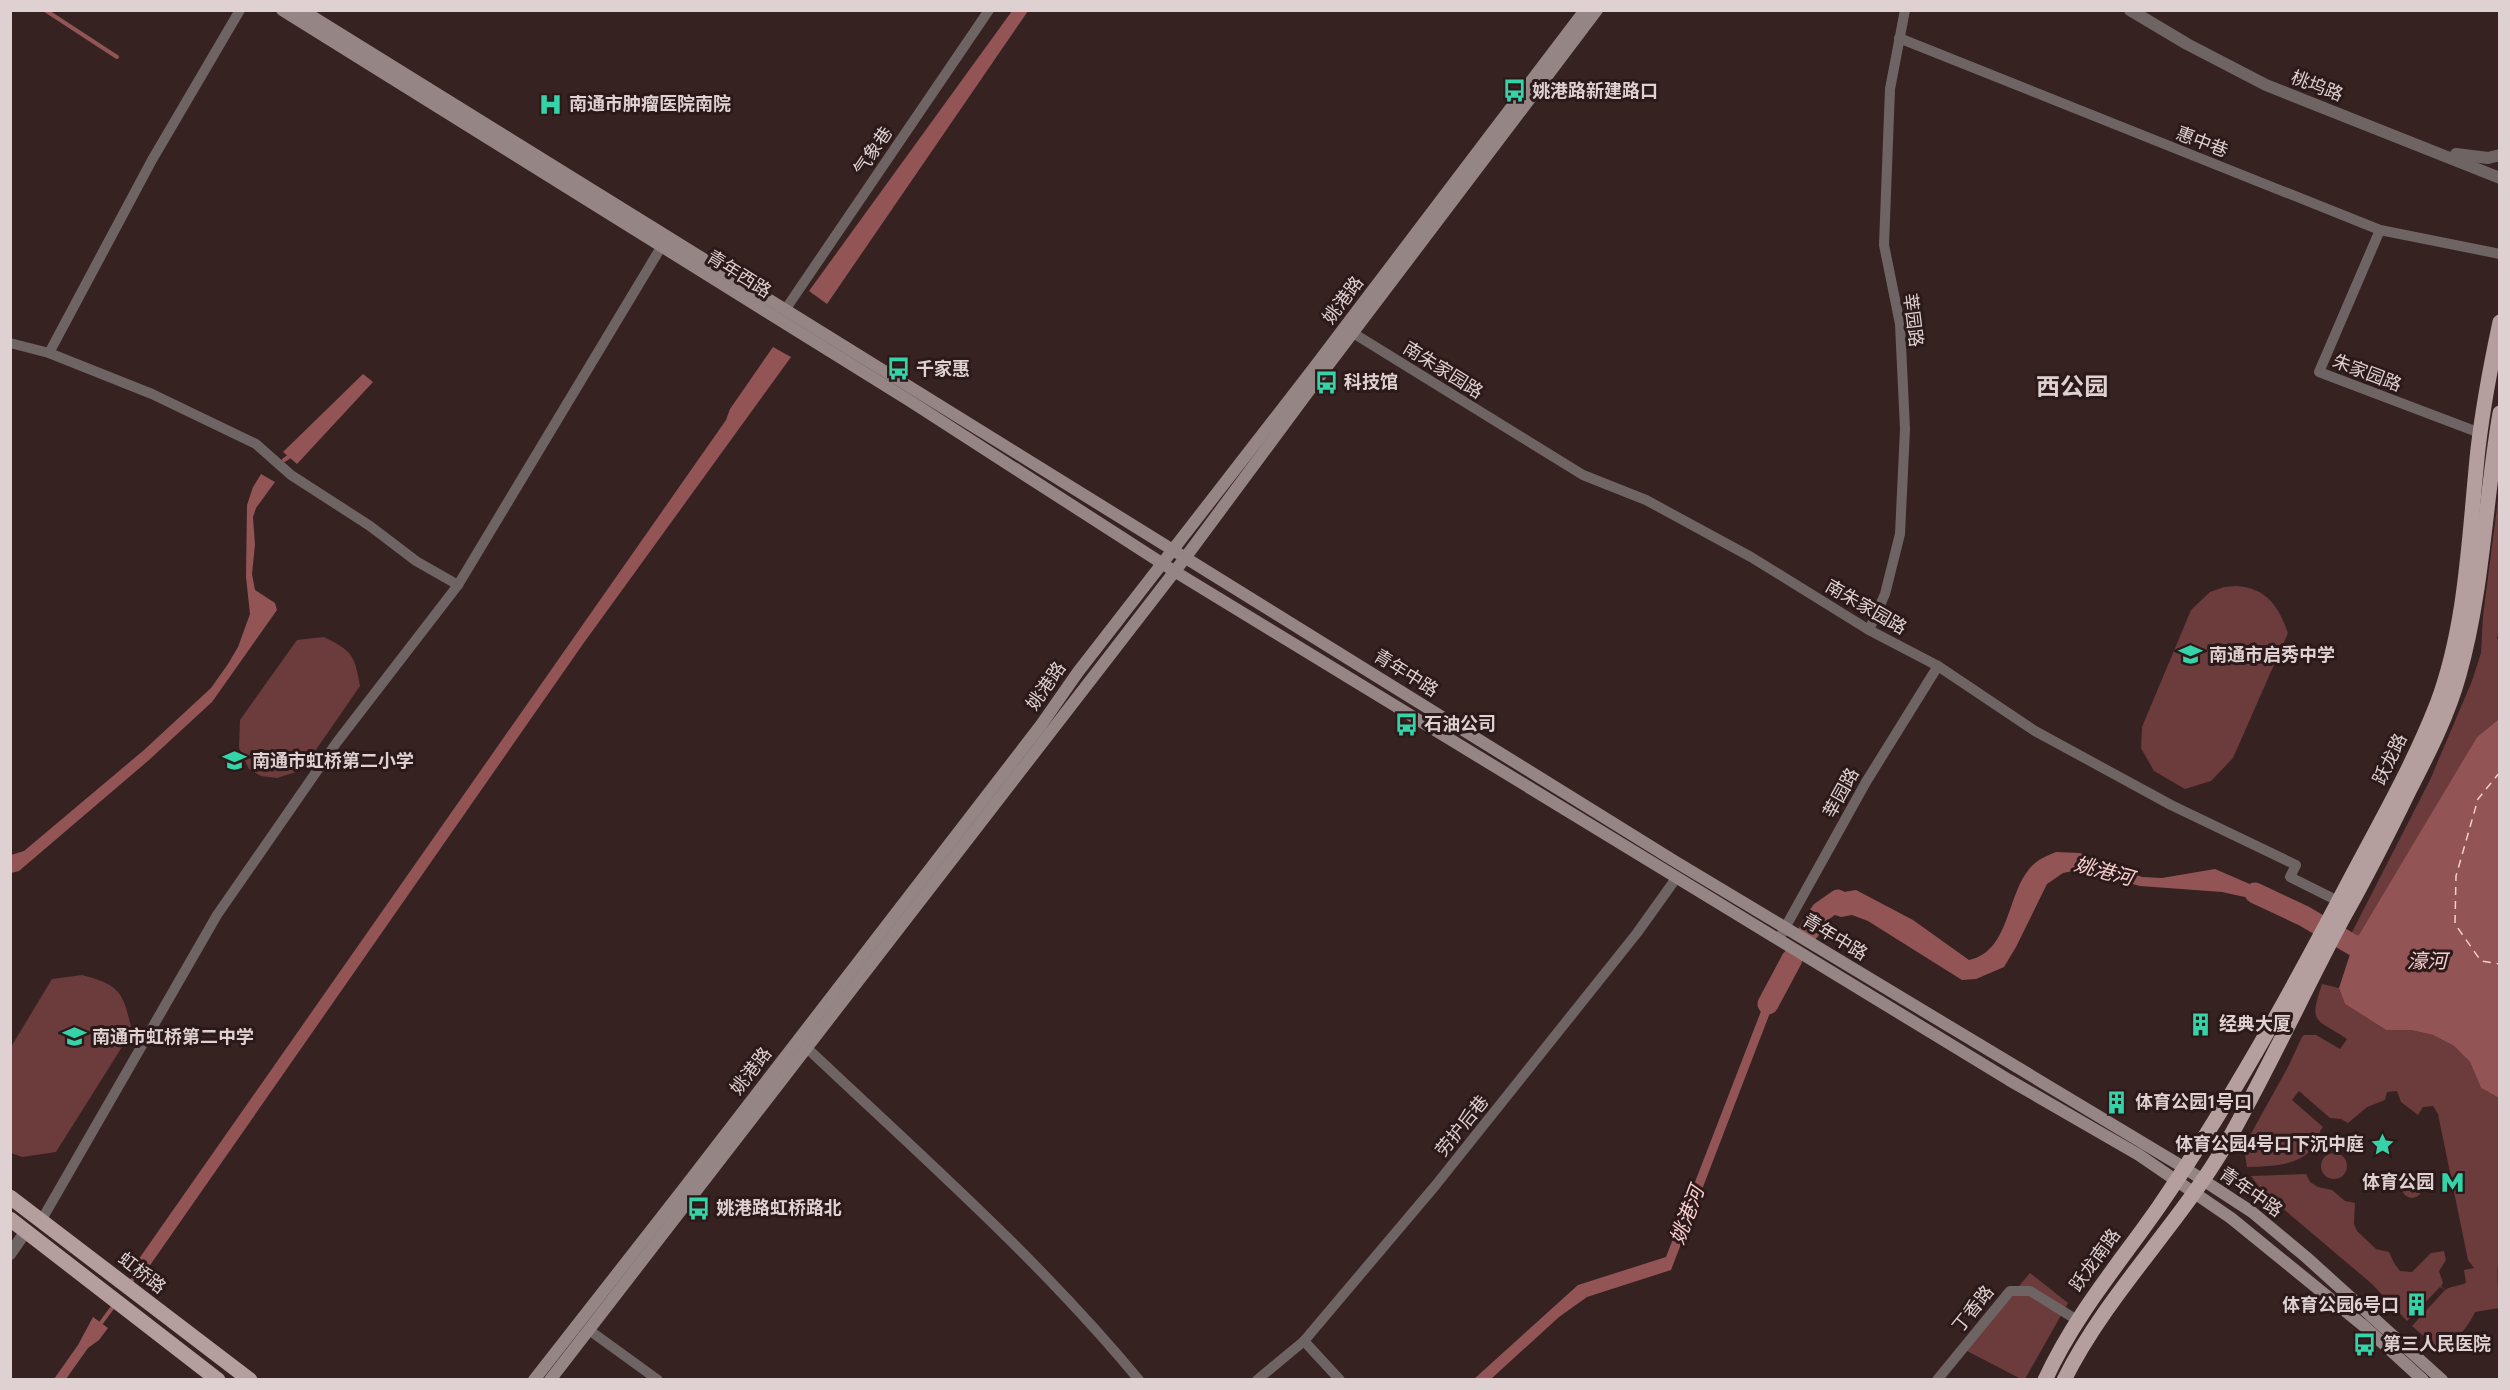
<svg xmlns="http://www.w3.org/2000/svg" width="2510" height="1390" font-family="'Roboto Condensed','Noto Sans SC',sans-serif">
  <rect width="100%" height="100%" fill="#372222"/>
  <g fill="#6c3b3c">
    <path d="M 2499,492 L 2500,620 L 2497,639 L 2500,641 L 2499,719 L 2477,737 L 2357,941 L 2349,938 L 2430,780 L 2472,681 L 2481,653 L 2483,616 Z"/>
    <path d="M 2236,586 C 2267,588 2278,606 2288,633 L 2233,758 L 2211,781 L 2185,789 L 2154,771 L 2141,748 L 2142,727 L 2191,610 L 2210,592 L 2224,587 Z"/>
    <path d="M 324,637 C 353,652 354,654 360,686 L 302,770 L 277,778 L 261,776 L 249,769 L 239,748 L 240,720 L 297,640 Z"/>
    <path d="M 82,975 C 121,985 123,993 132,1031 L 56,1152 L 22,1157 L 11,1153 L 11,1047 L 52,979 Z"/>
    <path d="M 2322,984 L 2339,988 L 2345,1004 L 2386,1030 L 2411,1030 L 2433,1035 L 2454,1046 L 2470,1062 L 2481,1088 L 2499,1098 L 2500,1255 C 2495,1266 2499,1293 2499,1308 L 2475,1312 C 2467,1329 2454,1345 2435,1346 L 2412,1326 L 2445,1290 L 2440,1287 L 2407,1321 L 2372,1284 L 2261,1190 L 2251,1176 L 2306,1174 L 2310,1182 L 2318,1187 L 2332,1190 L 2345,1201 L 2355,1203 L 2354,1224 L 2357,1231 L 2376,1249 L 2389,1252 L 2394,1263 L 2400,1271 L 2412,1272 L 2431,1253 L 2444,1251 L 2446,1260 L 2439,1271 L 2443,1283 L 2441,1286 L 2445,1290 C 2450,1286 2460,1286 2466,1283 L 2464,1270 L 2474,1268 L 2468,1260 L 2438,1114 L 2433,1106 L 2423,1107 L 2418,1115 L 2401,1102 L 2397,1091 L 2387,1092 L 2385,1100 L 2367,1107 L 2348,1123 L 2341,1119 L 2330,1118 L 2299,1091 L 2292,1100 L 2323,1127 L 2320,1131 L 2321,1138 L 2314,1140 L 2310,1151 C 2294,1167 2268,1166 2247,1167 L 2245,1154 L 2248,1139 L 2288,1067 L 2302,1037 L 2304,1035 L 2316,1035 L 2340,1049 L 2347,1039 C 2316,1018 2308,1025 2322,984 Z"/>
    <circle cx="2334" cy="1166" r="13"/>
    <circle cx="2412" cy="1188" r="10"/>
    <path d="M 2030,1273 L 2068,1303 L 2025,1379 L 2021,1379 L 1965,1350 Z"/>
  </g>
  <g fill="#925455">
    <path d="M 1012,11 L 1028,11 L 827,304 L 809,291 Z"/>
    <path d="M 773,347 L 791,357 L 583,644 L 146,1271 L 136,1263 L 726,420 L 730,409 Z"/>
    <path d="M 363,374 L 373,382 L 297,464 L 283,452 Z"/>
    <path d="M 261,474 L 275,482 L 256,508 L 253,517 L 255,545 L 252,574 L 255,590 L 275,603 L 277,610 L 212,702 L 149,760 L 19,871 L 11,873 L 11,855 L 24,851 L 144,750 L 211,688 L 228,664 L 238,647 L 250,614 L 246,577 L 247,505 L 253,487 Z"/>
    <path d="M 2499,719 L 2499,1098 L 2481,1088 L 2470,1062 L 2454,1046 L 2433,1035 L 2411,1030 L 2386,1030 L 2345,1004 L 2339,988 L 2353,945 L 2477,737 Z"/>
    <path d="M 2056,852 L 2080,853 L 2142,877 L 2162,878 L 2215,869 L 2317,913 L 2222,892 L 2140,886 L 2078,870 L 2063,873 L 2047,884 L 2016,947 L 2004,967 L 1976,979 L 1962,980 L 1868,921 L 1852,915 L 1841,917 L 1832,914 L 1821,920 L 1811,915 L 1832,894 L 1856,890 L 1913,920 L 1969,960 C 2013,950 2005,889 2035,863 C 2041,858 2049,855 2056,852 Z"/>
    <path d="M 1775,975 L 1783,979 L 1671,1270 L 1587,1297 L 1559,1317 L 1491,1379 L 1474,1379 L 1578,1285 L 1666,1257 Z"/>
    <path d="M 93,1317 L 108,1328 L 99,1340 L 88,1348 L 66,1379 L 54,1379 L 78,1345 Z"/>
  </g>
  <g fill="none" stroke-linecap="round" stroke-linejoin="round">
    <g stroke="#925455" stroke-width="4">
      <path d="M 45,10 L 117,57"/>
      <path d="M 284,460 L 293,454"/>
      <path d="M 130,1283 L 143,1265"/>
      <path d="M 98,1327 L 115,1304"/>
    </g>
    <g stroke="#925455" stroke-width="21">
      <path d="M 2255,893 L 2304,916 L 2353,945 L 2381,951"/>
      <path d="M 1809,931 L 1821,912 L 1838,900"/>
      <path d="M 1768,1004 L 1792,959"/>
    </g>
    <path stroke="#f7cfce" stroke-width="1.5" stroke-dasharray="8 6" stroke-linecap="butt" d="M 2500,772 L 2478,799 L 2456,876 L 2455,924 L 2481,961 L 2500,964"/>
    <g stroke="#6f6464" stroke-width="10">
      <path d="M 1899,38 L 2380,230 L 2500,254"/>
      <path d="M 2380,230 L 2319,372 L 2480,433"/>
      <path d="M 785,310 L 989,10"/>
      <path d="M 1353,333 L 1583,475 L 1646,500 L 1751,557 L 1869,630 L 1938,666 L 2035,731 L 2171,805 L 2296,865 L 2290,877 L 2344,904"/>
      <path d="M 10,343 L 49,353 L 152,394 L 256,444 L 291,475 L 370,526 L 416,561 L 458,585"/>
      <path d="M 49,353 L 152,160 L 240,10"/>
      <path d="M 1869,630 L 1885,594 L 1900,534 L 1905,429 L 1900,324 L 1884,245 L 1890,89 L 1905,10"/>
      <path d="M 1781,935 L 1866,782 L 1938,666"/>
      <path d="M 807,1048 C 920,1155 1039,1259 1139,1380"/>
      <path d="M 41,1221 L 217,915 L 337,742 L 458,585 L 666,239"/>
      <path d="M 589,1330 L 658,1380"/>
      <path d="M 1304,1341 L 1340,1380"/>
      <path d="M 1257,1380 L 1304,1341 L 1435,1186 L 1637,933 L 1677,877"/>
      <path d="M 1937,1380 L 2010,1291 L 2030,1291 L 2077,1320"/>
    </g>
    <g stroke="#6f6464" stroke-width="12">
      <path d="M 2130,10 L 2187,44 L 2266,85 L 2500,178"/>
      <path d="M 2456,154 L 2488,158 L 2500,155"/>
      <path d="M 10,1254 L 26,1231"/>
    </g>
    <g stroke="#968585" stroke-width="12">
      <path d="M 282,10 L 910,401 L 1174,571 L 2009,1080 L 2139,1155 L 2231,1218 L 2365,1327 L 2423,1380"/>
      <path d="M 302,10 L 1676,862 L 2183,1167 L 2252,1212 L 2306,1257 L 2442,1380"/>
      <path d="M 534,1380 L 681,1192 L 1041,725 L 1078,672 L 1313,369 L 1585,10"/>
      <path d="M 550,1380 L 1185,558 L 1320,376 L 1597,10"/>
    </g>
    <g stroke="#b59e9e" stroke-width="15">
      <path d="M 10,1197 L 250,1380"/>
      <path d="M 10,1219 L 218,1380"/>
      <path d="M 2045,1380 C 2075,1315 2118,1265 2158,1208 C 2228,1106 2288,998 2345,889 C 2377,828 2412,768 2437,704 C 2467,624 2469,534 2478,449 C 2483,406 2491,364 2500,322"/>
      <path d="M 2064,1380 C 2107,1294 2178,1226 2226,1144 C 2268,1070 2303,993 2343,918 C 2367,876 2389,832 2410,789 C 2429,752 2448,715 2459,675 C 2483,590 2485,500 2500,413"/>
    </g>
  </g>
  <defs>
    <symbol id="bus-bare" viewBox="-9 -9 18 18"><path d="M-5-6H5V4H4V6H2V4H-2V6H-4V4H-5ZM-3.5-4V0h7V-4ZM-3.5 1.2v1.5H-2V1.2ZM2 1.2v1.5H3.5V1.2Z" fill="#34d4a8" stroke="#2c1919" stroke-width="2.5" paint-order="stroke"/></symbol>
    <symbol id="hospital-bare" viewBox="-9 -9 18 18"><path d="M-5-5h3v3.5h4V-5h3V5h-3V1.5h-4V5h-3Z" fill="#34d4a8" stroke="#2c1919" stroke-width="2.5" paint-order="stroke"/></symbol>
    <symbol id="school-bare" viewBox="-9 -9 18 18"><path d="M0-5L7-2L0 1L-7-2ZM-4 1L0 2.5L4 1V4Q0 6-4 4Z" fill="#34d4a8" stroke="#2c1919" stroke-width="2.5" paint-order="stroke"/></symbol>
    <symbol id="building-bare" viewBox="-9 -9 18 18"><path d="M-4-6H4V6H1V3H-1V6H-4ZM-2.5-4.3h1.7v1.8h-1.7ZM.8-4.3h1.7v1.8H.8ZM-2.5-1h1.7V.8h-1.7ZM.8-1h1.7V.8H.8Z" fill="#34d4a8" stroke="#2c1919" stroke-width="2.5" paint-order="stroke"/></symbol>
    <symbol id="sight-bare" viewBox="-9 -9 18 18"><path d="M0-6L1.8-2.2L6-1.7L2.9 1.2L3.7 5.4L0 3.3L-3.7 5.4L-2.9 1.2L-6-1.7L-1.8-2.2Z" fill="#34d4a8" stroke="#2c1919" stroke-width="2.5" paint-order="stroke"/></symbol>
    <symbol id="metro-bare" viewBox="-9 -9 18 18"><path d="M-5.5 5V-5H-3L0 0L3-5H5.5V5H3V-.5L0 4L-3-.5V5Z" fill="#34d4a8" stroke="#2c1919" stroke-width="2.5" paint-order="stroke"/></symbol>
  </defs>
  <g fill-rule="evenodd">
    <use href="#bus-bare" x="1498" y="74" width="33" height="33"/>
    <use href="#hospital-bare" x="534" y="88" width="33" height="33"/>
    <use href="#bus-bare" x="882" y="352" width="33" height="33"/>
    <use href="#bus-bare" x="1310" y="366" width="33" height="33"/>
    <use href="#school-bare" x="2174" y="638" width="33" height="33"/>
    <use href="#bus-bare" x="1390" y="708" width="33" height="33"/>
    <use href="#school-bare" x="218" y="744" width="33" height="33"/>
    <use href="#building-bare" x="2184" y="1008" width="33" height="33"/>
    <use href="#school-bare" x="58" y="1020" width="33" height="33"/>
    <use href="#building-bare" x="2100" y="1086" width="33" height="33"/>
    <use href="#sight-bare" x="2366" y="1128" width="33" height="33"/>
    <use href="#metro-bare" x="2436" y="1166" width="33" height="33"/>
    <use href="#bus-bare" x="682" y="1192" width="33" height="33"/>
    <use href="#building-bare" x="2400" y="1288" width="33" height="33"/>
    <use href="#bus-bare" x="2348" y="1328" width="33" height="33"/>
  </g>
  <g text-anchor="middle" stroke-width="6" stroke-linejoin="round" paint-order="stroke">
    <g font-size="18" fill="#dfd1d1" stroke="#2c1919">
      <text transform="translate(2317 86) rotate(21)" y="6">桃坞路</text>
      <text transform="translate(2202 142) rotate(21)" y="6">惠中巷</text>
      <text transform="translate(873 151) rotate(-56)" y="6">气象巷</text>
      <text transform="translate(739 274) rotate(32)" y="6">青年西路</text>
      <text transform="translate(1343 300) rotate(-53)" y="6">姚港路</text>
      <text transform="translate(1913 320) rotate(83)" y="6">莘园路</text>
      <text transform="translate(1443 370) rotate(32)" y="6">南朱家园路</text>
      <text transform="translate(2367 373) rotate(21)" y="6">朱家园路</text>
      <text transform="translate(1866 607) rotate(30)" y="6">南朱家园路</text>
      <text transform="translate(1406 673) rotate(32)" y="6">青年中路</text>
      <text transform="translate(1046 686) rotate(-55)" y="6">姚港路</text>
      <text transform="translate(2390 759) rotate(-64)" y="6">跃龙路</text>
      <text transform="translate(1841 793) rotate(-61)" y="6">莘园路</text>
      <text transform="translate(1835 937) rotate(31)" y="6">青年中路</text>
      <text transform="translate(751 1071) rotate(-52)" y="6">姚港路</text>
      <text transform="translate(1462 1126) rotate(-51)" y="6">劳护后巷</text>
      <text transform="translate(2251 1192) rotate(35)" y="6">青年中路</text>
      <text transform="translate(2095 1260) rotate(-54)" y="6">跃龙南路</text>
      <text transform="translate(142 1273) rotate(38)" y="6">虹桥路</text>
      <text transform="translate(1973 1309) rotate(-51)" y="6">丁香路</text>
    </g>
    <g font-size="18" font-weight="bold" fill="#dfd1d1" stroke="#2c1919" text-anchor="start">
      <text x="1532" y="97">姚港路新建路口</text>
      <text x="569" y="110">南通市肿瘤医院南院</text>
      <text x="916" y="375">千家惠</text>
      <text x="1344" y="388">科技馆</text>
      <text x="2209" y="661">南通市启秀中学</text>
      <text x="1424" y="730">石油公司</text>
      <text x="252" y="767">南通市虹桥第二小学</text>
      <text x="2219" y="1030">经典大厦</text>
      <text x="92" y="1043">南通市虹桥第二中学</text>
      <text x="2135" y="1108">体育公园1号口</text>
      <text x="2364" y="1150" text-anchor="end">体育公园4号口下沉中庭</text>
      <text x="2434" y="1188" text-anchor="end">体育公园</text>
      <text x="716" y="1214">姚港路虹桥路北</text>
      <text x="2399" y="1311" text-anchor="end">体育公园6号口</text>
      <text x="2383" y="1350">第三人民医院</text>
    </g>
    <g font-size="20" font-style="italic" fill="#f7cfce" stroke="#2c1919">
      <text transform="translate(2104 871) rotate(15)" y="7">姚港河</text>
      <text x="2427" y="968">濠河</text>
      <text transform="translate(1687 1215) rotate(-69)" y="7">姚港河</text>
    </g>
    <g font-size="24" font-weight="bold" fill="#dfd1d1" stroke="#2c1919">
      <text x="2072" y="395">西公园</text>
    </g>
  </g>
  <rect width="2510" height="1390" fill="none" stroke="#dfd1d1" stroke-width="24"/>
</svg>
